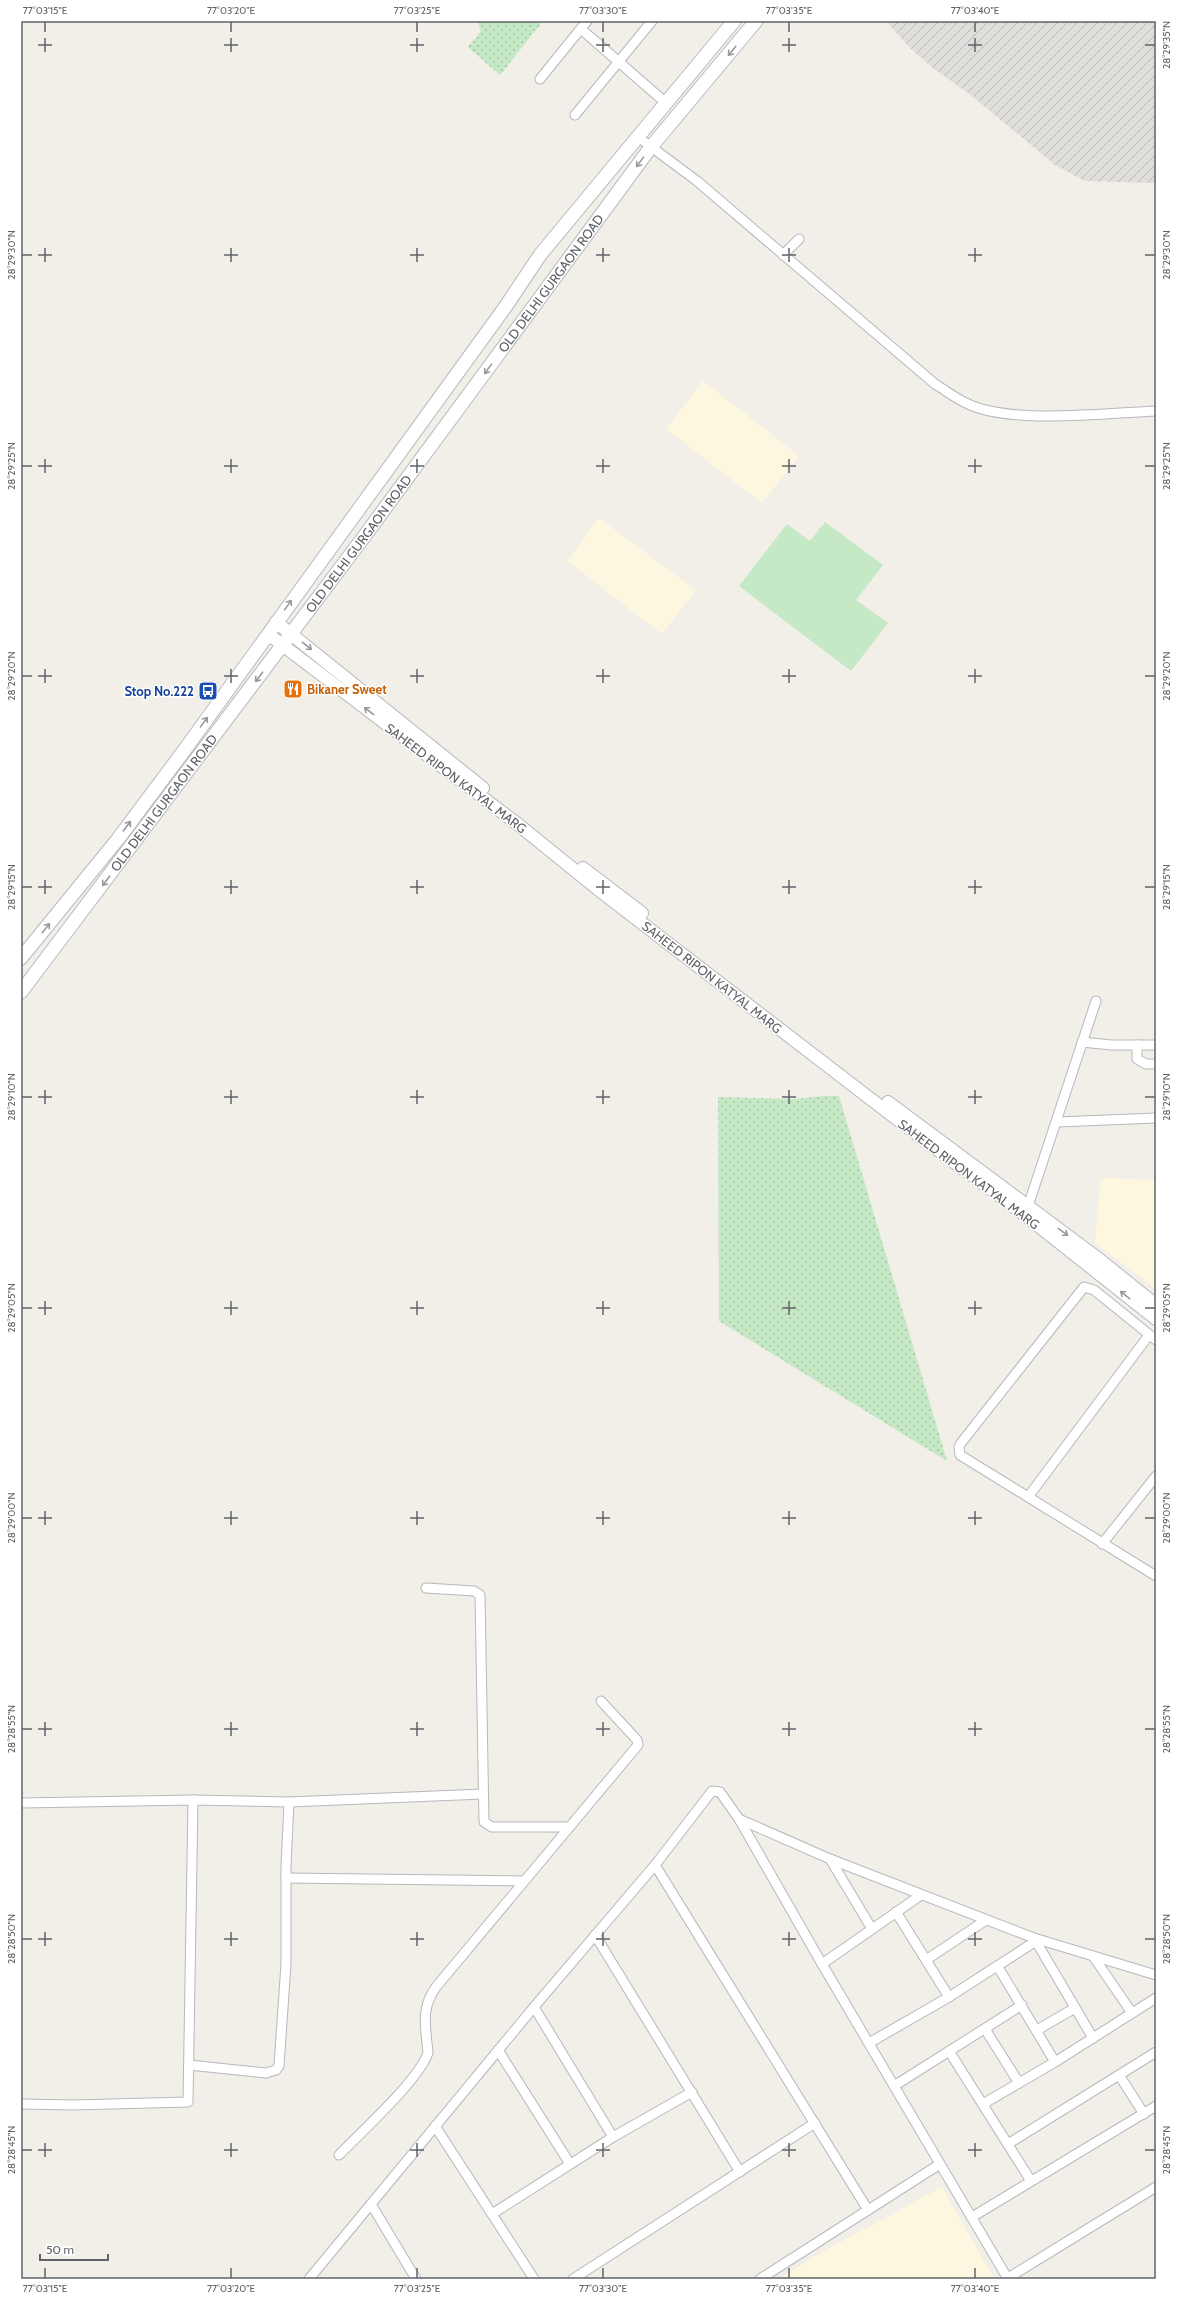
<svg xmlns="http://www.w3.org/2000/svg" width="1177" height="2300" font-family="Cabin,sans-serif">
  <defs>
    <pattern id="industrial-furrows" width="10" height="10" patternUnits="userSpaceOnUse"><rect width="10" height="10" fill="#e0deda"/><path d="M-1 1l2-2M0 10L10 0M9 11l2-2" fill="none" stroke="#b9b8b5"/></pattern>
    <pattern id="grass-dots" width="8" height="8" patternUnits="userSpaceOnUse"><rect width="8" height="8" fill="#c5e8c5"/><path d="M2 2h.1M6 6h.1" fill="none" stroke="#a3c0a4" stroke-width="1.8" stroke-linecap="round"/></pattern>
  </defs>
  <rect width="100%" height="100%" fill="#f1efe8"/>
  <g fill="#fef7e0">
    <path d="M 703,381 L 799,456 L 762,503 L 666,429 Z"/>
    <path d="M 599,518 L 696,590 L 662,634 L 567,561 Z"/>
    <path d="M 1103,1178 L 1156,1180 L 1156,1289 L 1095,1243 L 1100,1182 Z"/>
    <path d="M 942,2187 L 994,2279 L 779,2279 L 817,2255 Z"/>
  </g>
  <path fill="url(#industrial-furrows)" d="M 886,21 L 1156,21 L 1156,183 L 1085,181 L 1055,165 L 972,96 L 934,69 L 908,46 Z"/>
  <g fill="url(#grass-dots)">
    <path d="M 477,21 L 543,21 L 500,75 L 468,47 L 481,31 Z"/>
    <path d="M 823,1096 L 839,1096 L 947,1461 L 719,1321 L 718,1097 L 796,1099 Z"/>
  </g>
  <path fill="#c5e8c5" d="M 825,522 L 883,565 L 856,600 L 888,623 L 851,671 L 739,586 L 787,524 L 810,541 Z"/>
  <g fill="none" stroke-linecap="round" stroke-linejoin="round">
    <defs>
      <g id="minor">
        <path d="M 581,29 L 666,103"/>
        <path d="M 540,79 L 587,21"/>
        <path d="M 575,115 L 652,21"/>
        <path d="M 638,137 L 697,181 L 935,384 C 945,390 955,398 966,403 C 1009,425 1106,413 1156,411"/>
        <path d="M 783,255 L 799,239"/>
        <path d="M 1082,1042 L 1111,1045 L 1156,1045"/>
        <path d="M 1137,1045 L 1137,1059 L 1146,1064 L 1156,1064"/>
        <path d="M 1057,1122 L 1156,1118"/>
        <path d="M 1028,1206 L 1096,1001"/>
        <path d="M 1156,1340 L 1094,1290 L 1084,1287 L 961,1443 L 959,1447 L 960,1455 L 1156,1576"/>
        <path d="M 1028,1497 L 1149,1335"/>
        <path d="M 1102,1544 L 1156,1476"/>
        <path d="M 426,1588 L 474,1591 L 480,1595 L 484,1822 L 492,1827 L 569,1827"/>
        <path d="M 21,1803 L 193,1800 L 289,1802 L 483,1794"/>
        <path d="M 739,1819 L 822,1964 L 1008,2279"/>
        <path d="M 830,1859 L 872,1929"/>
        <path d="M 655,1865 L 868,2210"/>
        <path d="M 286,1878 L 523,1881"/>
        <path d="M 896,1912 L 949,1997"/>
        <path d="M 595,1935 L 740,2172"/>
        <path d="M 1034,1938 L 1093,2038"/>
        <path d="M 1093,1956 L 1132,2013"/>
        <path d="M 926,1960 L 986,1920"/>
        <path d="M 822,1964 L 921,1895"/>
        <path d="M 998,1967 L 1055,2062"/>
        <path d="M 534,2007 L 613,2137"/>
        <path d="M 985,2029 L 1019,2083"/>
        <path d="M 1037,2030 L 1075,2008"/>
        <path d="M 869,2043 L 949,1997 L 1036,1941"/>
        <path d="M 498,2050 L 570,2164"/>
        <path d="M 949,2051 L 1031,2181"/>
        <path d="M 189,2065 L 266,2073 L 276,2070 L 279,2066 L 286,1964 L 286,1867 L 289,1802"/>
        <path d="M 1119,2075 L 1144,2114"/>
        <path d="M 894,2086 L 1022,2005"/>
        <path d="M 21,2104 L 73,2105 L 188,2102 L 193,1800"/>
        <path d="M 983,2104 L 1055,2062 L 1156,1998"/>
        <path d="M 435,2126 L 534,2279"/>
        <path d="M 1008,2144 L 1156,2052"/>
        <path d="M 339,2155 C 361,2132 418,2081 428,2053 C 426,2028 420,2009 436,1987 L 638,1745 L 637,1740 L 601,1701"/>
        <path d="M 371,2204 L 416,2279"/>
        <path d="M 492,2214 L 613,2137 L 692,2092"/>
        <path d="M 972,2217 L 1156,2106"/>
        <path d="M 1008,2278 L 1156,2187"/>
        <path d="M 309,2279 L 534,2007 L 655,1865 L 712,1791 L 720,1792 L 739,1819 L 830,1859 L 1034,1938 L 1156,1975"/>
        <path d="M 573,2279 L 815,2123"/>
        <path d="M 760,2279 L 940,2164"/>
      </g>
      <g id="tertiary">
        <path d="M 276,622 L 483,788"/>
        <path d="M 268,634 L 515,822 L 604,894 L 898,1120 L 1022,1213 L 1156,1319"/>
        <path d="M 583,868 L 642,913"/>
        <path d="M 888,1102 L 1095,1256 L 1156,1305"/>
      </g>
      <g id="secondary">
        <path d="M 21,958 L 118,839 L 183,752 L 506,306 L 540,255 L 734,21"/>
        <path id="s1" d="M 21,992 L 363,538 L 651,147 L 756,21"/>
      </g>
    </defs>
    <use href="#minor" stroke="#b5b8bc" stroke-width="11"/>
    <use href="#tertiary" stroke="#b5b8bc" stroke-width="14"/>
    <use href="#secondary" stroke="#b6babf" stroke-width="15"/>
    <use href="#minor" stroke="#fff" stroke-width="9"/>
    <use href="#tertiary" stroke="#fff" stroke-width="12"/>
    <use href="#secondary" stroke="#fff" stroke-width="13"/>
  </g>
  <defs><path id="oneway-shaft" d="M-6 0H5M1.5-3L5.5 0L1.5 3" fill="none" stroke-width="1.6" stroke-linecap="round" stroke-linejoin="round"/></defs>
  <g stroke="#979a9d">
    <use href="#oneway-shaft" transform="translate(732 51) rotate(129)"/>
    <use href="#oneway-shaft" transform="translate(640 162) rotate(126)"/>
    <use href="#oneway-shaft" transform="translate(488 369) rotate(126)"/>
    <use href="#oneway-shaft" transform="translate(288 605) rotate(-55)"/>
    <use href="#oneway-shaft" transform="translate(307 646) rotate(39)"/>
    <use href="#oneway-shaft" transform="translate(259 677) rotate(127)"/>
    <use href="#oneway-shaft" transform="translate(369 711) rotate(-143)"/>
    <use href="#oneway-shaft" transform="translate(204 722) rotate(-54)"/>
    <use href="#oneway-shaft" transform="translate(127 826) rotate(-53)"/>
    <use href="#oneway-shaft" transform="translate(106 881) rotate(127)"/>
    <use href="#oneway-shaft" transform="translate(46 928) rotate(-51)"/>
    <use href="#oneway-shaft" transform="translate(1063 1232) rotate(36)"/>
    <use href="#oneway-shaft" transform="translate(1125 1295) rotate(-142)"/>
  </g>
  <path fill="none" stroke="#5f6368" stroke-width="1.5" d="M 45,22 L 45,32M 231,22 L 231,32M 417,22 L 417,32M 603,22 L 603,32M 789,22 L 789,32M 975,22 L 975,32M 45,38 L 45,52M 231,38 L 231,52M 417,38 L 417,52M 603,38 L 603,52M 789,38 L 789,52M 975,38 L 975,52M 38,45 L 52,45M 224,45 L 238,45M 410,45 L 424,45M 596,45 L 610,45M 782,45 L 796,45M 968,45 L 982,45M 1145,45 L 1155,45M 45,248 L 45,262M 231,248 L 231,262M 417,248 L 417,262M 603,248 L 603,262M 789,248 L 789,262M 975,248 L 975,262M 22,255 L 32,255M 38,255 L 52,255M 224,255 L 238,255M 410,255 L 424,255M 596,255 L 610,255M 782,255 L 796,255M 968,255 L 982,255M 1145,255 L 1155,255M 45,459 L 45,473M 231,459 L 231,473M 417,459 L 417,473M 603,459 L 603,473M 789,459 L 789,473M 975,459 L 975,473M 22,466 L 32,466M 38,466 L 52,466M 224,466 L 238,466M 410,466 L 424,466M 596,466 L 610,466M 782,466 L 796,466M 968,466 L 982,466M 1145,466 L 1155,466M 45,669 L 45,683M 231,669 L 231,683M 417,669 L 417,683M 603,669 L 603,683M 789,669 L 789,683M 975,669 L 975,683M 22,676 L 32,676M 38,676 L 52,676M 224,676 L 238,676M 410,676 L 424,676M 596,676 L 610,676M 782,676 L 796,676M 968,676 L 982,676M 1145,676 L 1155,676M 45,880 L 45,894M 231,880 L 231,894M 417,880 L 417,894M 603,880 L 603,894M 789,880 L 789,894M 975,880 L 975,894M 22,887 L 32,887M 38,887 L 52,887M 224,887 L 238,887M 410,887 L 424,887M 596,887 L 610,887M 782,887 L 796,887M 968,887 L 982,887M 1145,887 L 1155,887M 45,1090 L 45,1104M 231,1090 L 231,1104M 417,1090 L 417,1104M 603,1090 L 603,1104M 789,1090 L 789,1104M 975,1090 L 975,1104M 22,1097 L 32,1097M 38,1097 L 52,1097M 224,1097 L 238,1097M 410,1097 L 424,1097M 596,1097 L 610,1097M 782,1097 L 796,1097M 968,1097 L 982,1097M 1145,1097 L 1155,1097M 45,1301 L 45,1315M 231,1301 L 231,1315M 417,1301 L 417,1315M 603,1301 L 603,1315M 789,1301 L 789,1315M 975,1301 L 975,1315M 22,1308 L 32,1308M 38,1308 L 52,1308M 224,1308 L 238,1308M 410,1308 L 424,1308M 596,1308 L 610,1308M 782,1308 L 796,1308M 968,1308 L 982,1308M 1145,1308 L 1155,1308M 45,1511 L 45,1525M 231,1511 L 231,1525M 417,1511 L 417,1525M 603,1511 L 603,1525M 789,1511 L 789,1525M 975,1511 L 975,1525M 22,1518 L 32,1518M 38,1518 L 52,1518M 224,1518 L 238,1518M 410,1518 L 424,1518M 596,1518 L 610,1518M 782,1518 L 796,1518M 968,1518 L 982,1518M 1145,1518 L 1155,1518M 45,1722 L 45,1736M 231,1722 L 231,1736M 417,1722 L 417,1736M 603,1722 L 603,1736M 789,1722 L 789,1736M 975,1722 L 975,1736M 22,1729 L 32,1729M 38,1729 L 52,1729M 224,1729 L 238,1729M 410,1729 L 424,1729M 596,1729 L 610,1729M 782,1729 L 796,1729M 968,1729 L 982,1729M 1145,1729 L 1155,1729M 45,1932 L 45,1946M 231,1932 L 231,1946M 417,1932 L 417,1946M 603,1932 L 603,1946M 789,1932 L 789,1946M 975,1932 L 975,1946M 22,1939 L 32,1939M 38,1939 L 52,1939M 224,1939 L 238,1939M 410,1939 L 424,1939M 596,1939 L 610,1939M 782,1939 L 796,1939M 968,1939 L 982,1939M 1145,1939 L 1155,1939M 45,2143 L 45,2157M 231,2143 L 231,2157M 417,2143 L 417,2157M 603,2143 L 603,2157M 789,2143 L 789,2157M 975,2143 L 975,2157M 22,2150 L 32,2150M 38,2150 L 52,2150M 224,2150 L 238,2150M 410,2150 L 424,2150M 596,2150 L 610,2150M 782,2150 L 796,2150M 968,2150 L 982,2150M 1145,2150 L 1155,2150M 45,2268 L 45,2278M 231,2268 L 231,2278M 417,2268 L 417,2278M 603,2268 L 603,2278M 789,2268 L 789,2278M 975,2268 L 975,2278"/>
  <defs>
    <symbol id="restaurant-square" viewBox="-11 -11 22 22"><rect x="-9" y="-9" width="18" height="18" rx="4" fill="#e8710a" stroke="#fff"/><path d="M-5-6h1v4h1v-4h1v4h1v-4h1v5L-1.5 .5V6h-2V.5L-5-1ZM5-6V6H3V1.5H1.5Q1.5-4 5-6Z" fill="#fff"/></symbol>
    <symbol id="bus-square" viewBox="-11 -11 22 22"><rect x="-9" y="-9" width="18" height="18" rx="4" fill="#1a4fb4" stroke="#fff"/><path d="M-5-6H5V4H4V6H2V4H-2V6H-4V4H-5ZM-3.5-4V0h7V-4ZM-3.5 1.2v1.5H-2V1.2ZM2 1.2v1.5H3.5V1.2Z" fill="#fff"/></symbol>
  </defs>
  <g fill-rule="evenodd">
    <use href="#restaurant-square" x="282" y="678" width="22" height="22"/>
    <use href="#bus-square" x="197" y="680" width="22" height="22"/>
  </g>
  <g text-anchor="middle" stroke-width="3" stroke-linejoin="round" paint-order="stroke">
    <g font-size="13" fill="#5f6368" stroke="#fff">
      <text dy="5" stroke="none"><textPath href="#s1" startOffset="885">OLD DELHI GURGAON ROAD</textPath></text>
      <text dy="5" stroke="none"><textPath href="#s1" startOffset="561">OLD DELHI GURGAON ROAD</textPath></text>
      <text transform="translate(456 778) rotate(37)" y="5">SAHEED RIPON KATYAL MARG</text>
      <text dy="5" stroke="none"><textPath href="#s1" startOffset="237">OLD DELHI GURGAON ROAD</textPath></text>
      <text transform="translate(712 977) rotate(38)" y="5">SAHEED RIPON KATYAL MARG</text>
      <text transform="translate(969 1174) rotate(37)" y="5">SAHEED RIPON KATYAL MARG</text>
    </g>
    <g font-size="13" font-weight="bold" fill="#c56008" stroke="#fff" text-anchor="start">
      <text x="307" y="694">Bikaner Sweet</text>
    </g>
    <g font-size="13" font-weight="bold" fill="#164399" stroke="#fff" text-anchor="end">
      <text x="194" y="696">Stop No.222</text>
    </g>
  </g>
  <rect width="1177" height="2300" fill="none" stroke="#ffffff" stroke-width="44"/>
  <path d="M40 2254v6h68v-6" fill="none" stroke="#5f6368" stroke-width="2"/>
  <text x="46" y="2254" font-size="12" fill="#5f6368" stroke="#ffffff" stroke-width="3" paint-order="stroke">50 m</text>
  <rect x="22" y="22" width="1133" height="2256" fill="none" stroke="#5f6368" stroke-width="1.5"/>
  <g font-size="10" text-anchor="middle" fill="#5f6368">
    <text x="45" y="14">77°03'15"E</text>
    <text x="231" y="14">77°03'20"E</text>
    <text x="417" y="14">77°03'25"E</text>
    <text x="603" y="14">77°03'30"E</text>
    <text x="789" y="14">77°03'35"E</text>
    <text x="975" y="14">77°03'40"E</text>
    <text transform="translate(1166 45) rotate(-90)" y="4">28°29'35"N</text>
    <text transform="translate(11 255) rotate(-90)" y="4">28°29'30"N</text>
    <text transform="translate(1166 255) rotate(-90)" y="4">28°29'30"N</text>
    <text transform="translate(11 466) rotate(-90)" y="4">28°29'25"N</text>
    <text transform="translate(1166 466) rotate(-90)" y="4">28°29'25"N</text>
    <text transform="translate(11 676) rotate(-90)" y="4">28°29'20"N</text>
    <text transform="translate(1166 676) rotate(-90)" y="4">28°29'20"N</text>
    <text transform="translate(11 887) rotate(-90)" y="4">28°29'15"N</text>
    <text transform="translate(1166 887) rotate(-90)" y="4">28°29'15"N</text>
    <text transform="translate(11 1097) rotate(-90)" y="4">28°29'10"N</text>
    <text transform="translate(1166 1097) rotate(-90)" y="4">28°29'10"N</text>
    <text transform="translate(11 1308) rotate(-90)" y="4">28°29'05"N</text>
    <text transform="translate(1166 1308) rotate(-90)" y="4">28°29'05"N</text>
    <text transform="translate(11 1518) rotate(-90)" y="4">28°29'00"N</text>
    <text transform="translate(1166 1518) rotate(-90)" y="4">28°29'00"N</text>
    <text transform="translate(11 1729) rotate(-90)" y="4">28°28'55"N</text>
    <text transform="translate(1166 1729) rotate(-90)" y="4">28°28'55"N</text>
    <text transform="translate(11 1939) rotate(-90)" y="4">28°28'50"N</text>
    <text transform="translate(1166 1939) rotate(-90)" y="4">28°28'50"N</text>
    <text transform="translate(11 2150) rotate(-90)" y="4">28°28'45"N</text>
    <text transform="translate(1166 2150) rotate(-90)" y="4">28°28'45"N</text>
    <text x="45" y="2292">77°03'15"E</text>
    <text x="231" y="2292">77°03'20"E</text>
    <text x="417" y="2292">77°03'25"E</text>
    <text x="603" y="2292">77°03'30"E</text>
    <text x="789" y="2292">77°03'35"E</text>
    <text x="975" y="2292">77°03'40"E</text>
  </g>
</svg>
